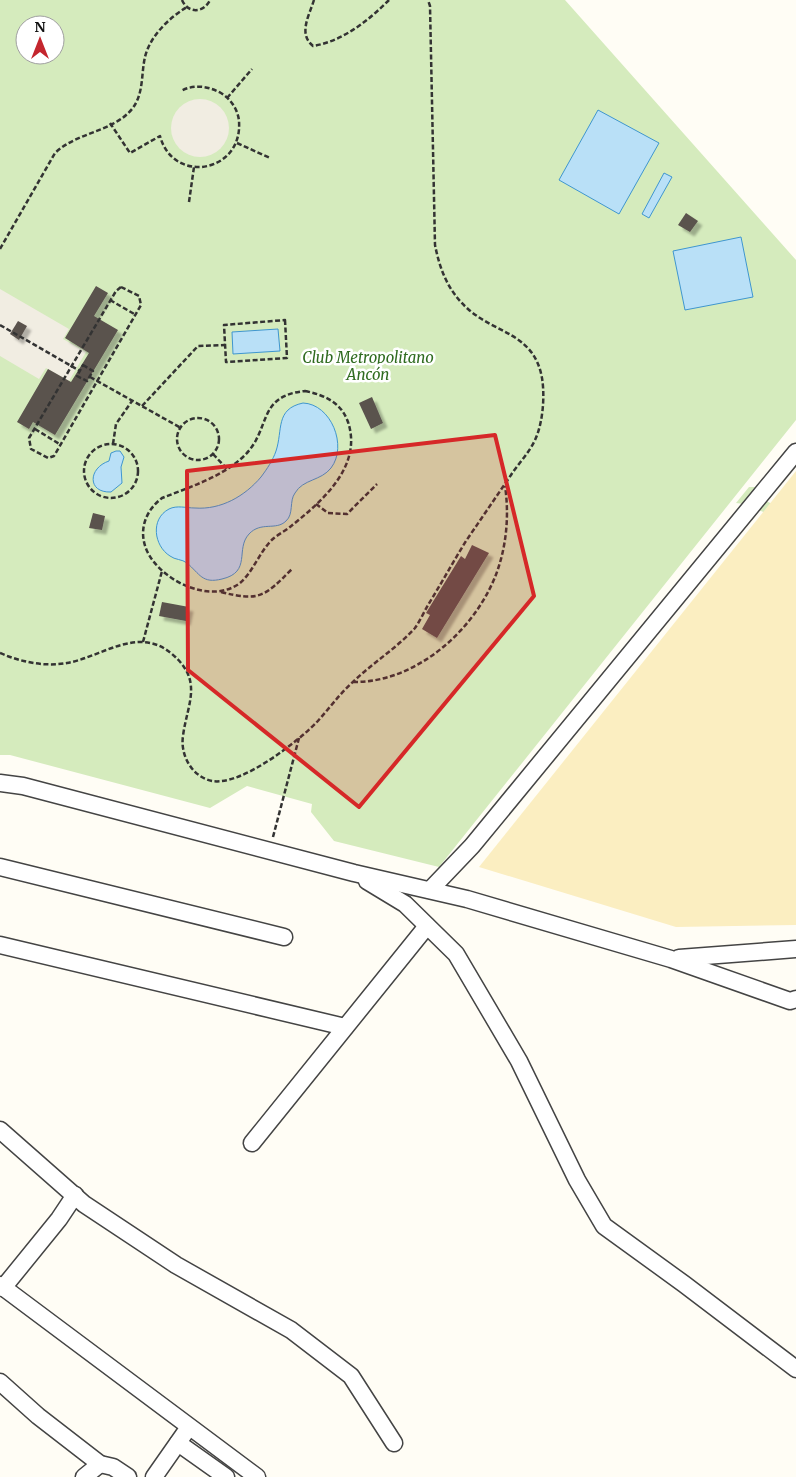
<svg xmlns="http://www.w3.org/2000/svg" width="796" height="1477" font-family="Merriweather,serif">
  <defs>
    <filter id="shadow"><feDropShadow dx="4.5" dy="4.5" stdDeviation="1" flood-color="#0004"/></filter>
  </defs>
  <rect width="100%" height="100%" fill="#fffdf5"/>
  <g fill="#d5ebbd" fill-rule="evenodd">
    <path d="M 0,0 L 565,0 L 796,260 L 796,420 L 439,867 L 334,841 L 311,812 L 312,804 L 247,786 L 210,808 L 10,755 L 0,755 ZM 25,25 L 55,25 L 55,55 L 25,55 Z"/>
    <path d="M 749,487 L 756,487 L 764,500 L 791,513 L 780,519 L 744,504 L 736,503 Z"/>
  </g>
  <path fill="#fbeec1" d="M 796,471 L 796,925 L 676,927 L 479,867 Z"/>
  <g fill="#f1ede2">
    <circle cx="200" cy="128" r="29"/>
    <path d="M 0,289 L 69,329 L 63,339 L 86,352 L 69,381 L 46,368 L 39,379 L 0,356 Z"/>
  </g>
  <g fill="#b9e0f7" stroke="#3f96cf">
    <path d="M 598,110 L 659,143 L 619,214 L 559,180 Z"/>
    <path d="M 664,173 L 672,177 L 649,218 L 642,214 Z"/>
    <path d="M 741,237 L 753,297 L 685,310 L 673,251 Z"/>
    <path d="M 278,329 L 280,351 L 233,354 L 232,332 Z"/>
    <path d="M 303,403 C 331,404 348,446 331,468 C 321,481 303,479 295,493 C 289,501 294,514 286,521 C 276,531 261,521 249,534 C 235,549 252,572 222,579 C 202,584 200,574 187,563 C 182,559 175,560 170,556 C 154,546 150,519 169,509 C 177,505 186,508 195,508 C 221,510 245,496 261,477 C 267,469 273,460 276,451 C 283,430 275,409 303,403 Z"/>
    <path d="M 116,451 L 120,451 L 124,457 L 121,467 L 122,483 L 111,492 C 87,493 88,468 109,461 L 111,453 Z"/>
  </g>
  <g fill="#5a524d" filter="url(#shadow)">
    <path d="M 686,213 L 698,221 L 690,232 L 678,225 Z"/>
    <path d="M 96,286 L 108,293 L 94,316 L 118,330 L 55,435 L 33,422 L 29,429 L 17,422 L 48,369 L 71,382 L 89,353 L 65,338 Z"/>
    <path d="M 18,321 L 27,326 L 19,340 L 10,334 Z"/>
    <path d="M 372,397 L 383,423 L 371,429 L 359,403 Z"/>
    <path d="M 93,513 L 105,516 L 102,530 L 89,528 Z"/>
    <path d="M 472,545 L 489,553 L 437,638 L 422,629 L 430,615 L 426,613 L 461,556 L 465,559 Z"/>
    <path d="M 162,602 L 189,607 L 186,621 L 159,616 Z"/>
  </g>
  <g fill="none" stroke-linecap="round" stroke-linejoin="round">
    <defs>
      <g id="minor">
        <path d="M 0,783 L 23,786 L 354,873 L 467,899 L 671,959 L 790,1001 L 796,999"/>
        <path d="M 0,867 L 284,937"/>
        <path d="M 367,881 L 405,904 L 456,954 L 519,1061 L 577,1180 L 604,1226 L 684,1284 L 796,1369"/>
        <path d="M 430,890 L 472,846 L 796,452"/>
        <path d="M 0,945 L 345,1027"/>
        <path d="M 679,958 L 796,949"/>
        <path d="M 0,1130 L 84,1204 L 176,1265 L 291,1330 L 351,1376 L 394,1443"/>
        <path d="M 252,1143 L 427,926"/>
        <path d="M 0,1285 L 257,1477"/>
        <path d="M 3,1288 L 59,1219 L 75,1195"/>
        <path d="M 0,1382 L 38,1416 L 100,1464 L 113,1467 L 128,1477"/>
        <path d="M 178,1443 L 226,1477"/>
        <path d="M 84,1477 L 100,1464"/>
        <path d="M 154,1477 L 189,1427"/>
      </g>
    </defs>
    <use href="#minor" stroke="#444" stroke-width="19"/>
    <g stroke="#333" stroke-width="2.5" stroke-dasharray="5 2.5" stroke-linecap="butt">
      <path d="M 182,0 C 188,14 204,13 210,0"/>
      <path d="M 314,0 C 309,16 298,34 313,46 C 343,41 368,21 389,0"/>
      <path d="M 227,98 L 252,69"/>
      <path d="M 110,123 L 130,153 L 160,136 C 173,185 243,173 239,121 C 238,110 231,99 221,93 C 208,86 194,84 181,91"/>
      <path d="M 237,143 L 270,158"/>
      <path d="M 189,202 L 194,167"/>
      <path d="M 0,249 L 55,153 C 77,132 113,132 132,109 C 144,94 141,74 145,57 C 150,36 169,18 187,7"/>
      <path d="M 121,287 L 139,296 L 141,305 L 54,456 L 48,458 L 31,449 L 29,438 L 116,291 Z"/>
      <path d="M 110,300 L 136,315"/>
      <path d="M 285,320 L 287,358 L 226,362 L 224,325 Z"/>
      <path d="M 0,325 L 80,371"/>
      <path d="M 83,365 L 93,371 L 87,381 L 77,376 Z"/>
      <path d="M 90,377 L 181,428"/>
      <path d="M 305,391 C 324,395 341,402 348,422 C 363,467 321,502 290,527 C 285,531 279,534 274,538 C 260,550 254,571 240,583 C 211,605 161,581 147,551 C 138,531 145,511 162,498 C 190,487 222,477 244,456 C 272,429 256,396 305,391 Z"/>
      <path d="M 142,406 L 198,346 L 225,345"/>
      <circle cx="198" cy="439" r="21"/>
      <path d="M 35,429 L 61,445"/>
      <path d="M 113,444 L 116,424 L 132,401"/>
      <circle cx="111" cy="471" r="27"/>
      <path d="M 213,454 L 227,469"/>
      <path d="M 316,504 L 328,513 L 347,514 L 377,484"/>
      <path d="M 221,592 C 260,602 265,596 292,569"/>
      <path d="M 143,642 L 162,571"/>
      <path d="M 0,653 C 21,662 44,667 67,663 C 102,657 138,625 172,654 C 204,681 187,704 183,736 C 180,755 192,777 212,781 C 241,786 296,743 316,723 C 329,709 340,693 355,680 C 374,662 398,647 415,628 C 420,621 424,612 428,605 C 441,584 453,562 466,541 C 481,519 496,497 511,475 C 518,464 529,453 535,440 C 543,423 545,396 542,378 C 534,333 496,334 468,309 C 448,291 440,270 435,245 L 430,6 L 428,0"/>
      <path d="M 353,682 C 417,683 478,628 498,569 C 507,542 509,513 505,486"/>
      <path d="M 273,837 L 299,738"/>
    </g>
    <use href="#minor" stroke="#fff" stroke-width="16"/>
  </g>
  <path fill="#d62828" fill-opacity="0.2" stroke="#d62828" stroke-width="4" stroke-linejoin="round" d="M 495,435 L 534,596 L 359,807 L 188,670 L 187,471 Z"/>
  <g text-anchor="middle" stroke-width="5" stroke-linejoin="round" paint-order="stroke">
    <g font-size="15" font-style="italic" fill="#2f6b1f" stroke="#fff">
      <text x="368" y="363">Club Metropolitano<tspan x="368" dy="17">Ancón</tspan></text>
    </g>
  </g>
  <g transform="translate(40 40)"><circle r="24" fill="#ffffff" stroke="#a0a0a0"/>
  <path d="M0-4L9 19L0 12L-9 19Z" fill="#c4262e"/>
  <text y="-8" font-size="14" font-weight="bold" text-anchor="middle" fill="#111111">N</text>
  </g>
</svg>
